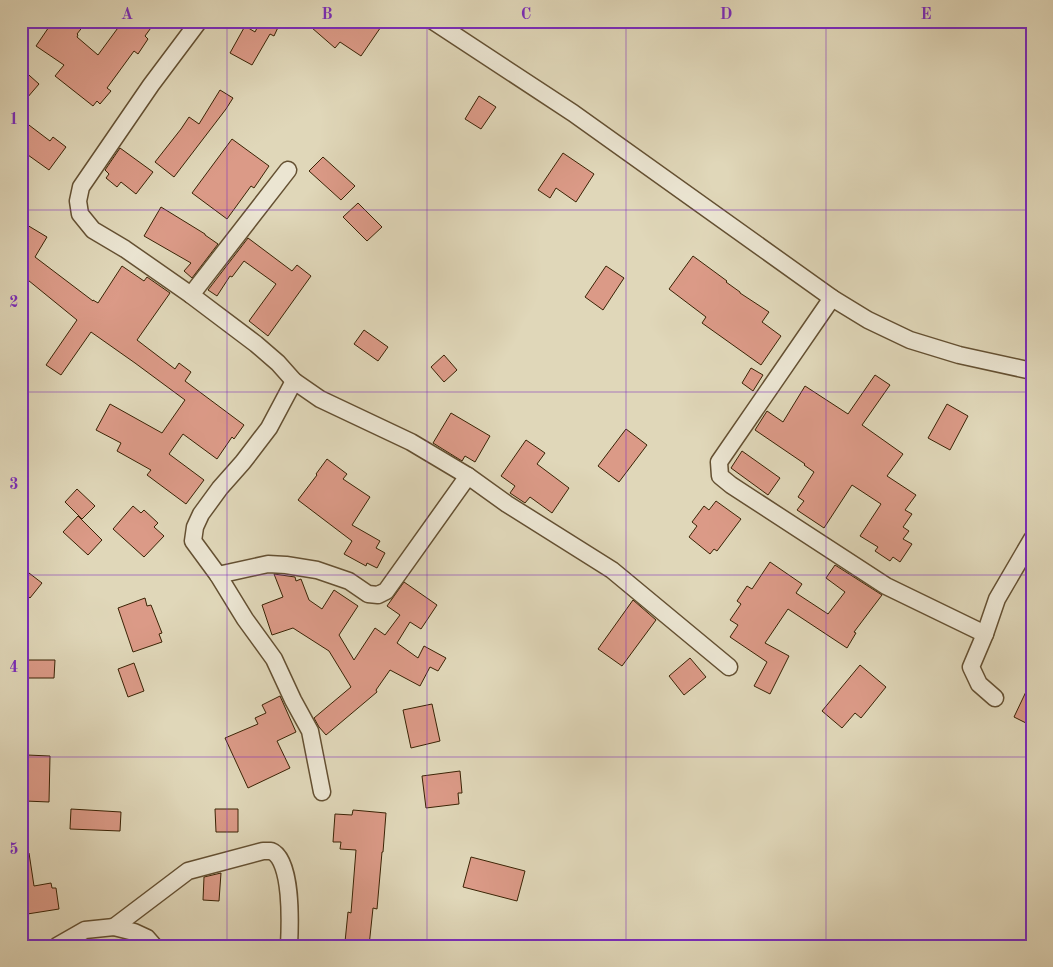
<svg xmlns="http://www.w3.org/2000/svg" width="1053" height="967" font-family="'Old Standard TT',serif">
  <rect width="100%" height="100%" fill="#e0d7b9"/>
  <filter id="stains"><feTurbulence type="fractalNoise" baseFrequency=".004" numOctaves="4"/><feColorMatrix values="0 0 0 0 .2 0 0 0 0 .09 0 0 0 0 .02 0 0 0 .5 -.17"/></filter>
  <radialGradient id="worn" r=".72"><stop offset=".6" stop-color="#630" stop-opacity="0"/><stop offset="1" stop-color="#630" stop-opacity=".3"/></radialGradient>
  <g fill="#db9a87" stroke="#3a2305">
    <path d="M 53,21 L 87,21 L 77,34 L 78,35 L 77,37 L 98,55 L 123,21 L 156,21 L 145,36 L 148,39 L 138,54 L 134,51 L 107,88 L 111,91 L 100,104 L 97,101 L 93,106 L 55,76 L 64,65 L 36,46 Z"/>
    <path d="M 243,21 L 281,21 L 274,36 L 270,34 L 252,65 L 230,53 L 245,26 L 255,32 L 257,28 Z"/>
    <path d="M 304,21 L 352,21 L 360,27 L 364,21 L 385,21 L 361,56 L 340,42 L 335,48 Z"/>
    <path d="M 21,68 L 39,84 L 21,105 Z"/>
    <path d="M 220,90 L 233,98 L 226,109 L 174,177 L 155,162 L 181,129 L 189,117 L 199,124 Z"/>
    <path d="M 479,96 L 496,107 L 481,129 L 465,119 Z"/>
    <path d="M 21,119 L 50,141 L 53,137 L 66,147 L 49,170 L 21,150 Z"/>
    <path d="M 232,139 L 269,166 L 254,188 L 251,186 L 227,219 L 192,193 Z"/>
    <path d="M 120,148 L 153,172 L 136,194 L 121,182 L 117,187 L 106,178 L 109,174 L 105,170 Z"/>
    <path d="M 563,153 L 594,174 L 576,202 L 556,188 L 550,198 L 538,190 Z"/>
    <path d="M 323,157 L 355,186 L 341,200 L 309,171 Z"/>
    <path d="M 358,203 L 382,227 L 367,241 L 343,217 Z"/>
    <path d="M 161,207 L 205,234 L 205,235 L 218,244 L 192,278 L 184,271 L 191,263 L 144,236 Z"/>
    <path d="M 27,225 L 47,237 L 35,257 L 93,301 L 93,300 L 98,303 L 122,266 L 144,281 L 147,277 L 170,293 L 137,340 L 175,369 L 179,363 L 191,372 L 185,381 L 244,425 L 234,439 L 232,437 L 217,459 L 183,434 L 169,454 L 204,480 L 186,504 L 147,475 L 151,470 L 117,451 L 121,443 L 96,430 L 110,404 L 162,433 L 185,400 L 135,363 L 91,332 L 61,375 L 46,365 L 77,320 L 23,276 L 21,279 L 21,234 Z"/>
    <path d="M 248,238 L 292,271 L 297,265 L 311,276 L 268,336 L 249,321 L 276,284 L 244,261 L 232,277 L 230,276 L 217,296 L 208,290 Z"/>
    <path d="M 693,256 L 727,281 L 726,282 L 740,292 L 740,293 L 769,312 L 762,322 L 781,336 L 761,365 L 702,323 L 706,317 L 669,289 Z"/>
    <path d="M 606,266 L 624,278 L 603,310 L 585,297 Z"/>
    <path d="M 364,330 L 388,347 L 378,361 L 354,344 Z"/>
    <path d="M 444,355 L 457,370 L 444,382 L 431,367 Z"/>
    <path d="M 751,368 L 763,375 L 753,391 L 742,383 Z"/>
    <path d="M 875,375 L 890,385 L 862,425 L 903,454 L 887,476 L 916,495 L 905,510 L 912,514 L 903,527 L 909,531 L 903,539 L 912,544 L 900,562 L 893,557 L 890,561 L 875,551 L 878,547 L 860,536 L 881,504 L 852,485 L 824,528 L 797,510 L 804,501 L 798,497 L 814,472 L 804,465 L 805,464 L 755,430 L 767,411 L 783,422 L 805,386 L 848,414 Z"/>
    <path d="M 947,404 L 968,416 L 950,450 L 928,438 Z"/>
    <path d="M 451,413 L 490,436 L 475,462 L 465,456 L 462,461 L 433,443 Z"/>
    <path d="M 626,429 L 647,445 L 619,482 L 598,466 Z"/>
    <path d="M 526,440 L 545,453 L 537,464 L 569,488 L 552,513 L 530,497 L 525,503 L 510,493 L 515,486 L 501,476 Z"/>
    <path d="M 742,451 L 780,478 L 768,495 L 731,468 Z"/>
    <path d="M 327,459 L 347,474 L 343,479 L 370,497 L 352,525 L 380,541 L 376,548 L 385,553 L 377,568 L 367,563 L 366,566 L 344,554 L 352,541 L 298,500 L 317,475 L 316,474 Z"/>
    <path d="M 77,489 L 95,506 L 82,519 L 65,502 Z"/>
    <path d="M 716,501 L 741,519 L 717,551 L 714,549 L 710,554 L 689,537 L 697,526 L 692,522 L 704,506 L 709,510 Z"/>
    <path d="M 133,506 L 141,513 L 144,510 L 158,523 L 154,527 L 164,536 L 144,557 L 113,529 Z"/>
    <path d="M 78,516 L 102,540 L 88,555 L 63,532 Z"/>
    <path d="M 770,562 L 802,584 L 796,593 L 828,614 L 845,592 L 826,578 L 835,565 L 882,595 L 854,632 L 856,633 L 847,648 L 788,609 L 765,643 L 789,656 L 770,694 L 754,686 L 767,662 L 730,637 L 738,625 L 730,620 L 741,604 L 737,601 L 747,586 L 752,589 Z"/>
    <path d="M 29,573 L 42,583 L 30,598 L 21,590 L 21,583 Z"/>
    <path d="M 274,574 L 295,577 L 296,581 L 301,579 L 309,600 L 322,609 L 334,590 L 358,606 L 339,635 L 354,660 L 375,628 L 385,635 L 400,615 L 387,606 L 404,582 L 437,605 L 421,629 L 410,622 L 397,643 L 418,658 L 424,646 L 446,658 L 438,671 L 430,667 L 420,686 L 390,670 L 376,690 L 377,692 L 326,735 L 319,727 L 314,718 L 351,687 L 329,651 L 293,628 L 272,635 L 262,605 L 283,597 Z"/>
    <path d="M 145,598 L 147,606 L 151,605 L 162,633 L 159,634 L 162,642 L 133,652 L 118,608 Z"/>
    <path d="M 633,600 L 656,620 L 622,666 L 598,649 Z"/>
    <path d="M 690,658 L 706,677 L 684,695 L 669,676 Z"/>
    <path d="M 22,660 L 55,660 L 54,678 L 22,678 Z"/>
    <path d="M 134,663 L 144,691 L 128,697 L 118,669 Z"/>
    <path d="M 860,665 L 886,687 L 861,718 L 855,713 L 842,728 L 822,711 Z"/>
    <path d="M 1032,679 L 1032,726 L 1014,717 Z"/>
    <path d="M 280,696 L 296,732 L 277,741 L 290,768 L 248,788 L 225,738 L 258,724 L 255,718 L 266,713 L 262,705 Z"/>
    <path d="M 432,704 L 440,741 L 411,748 L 403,710 Z"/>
    <path d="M 27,755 L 50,756 L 49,802 L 25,801 Z"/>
    <path d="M 460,771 L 462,793 L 458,793 L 459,804 L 426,808 L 422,776 Z"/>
    <path d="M 71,809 L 121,812 L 120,831 L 70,829 Z"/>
    <path d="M 215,809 L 238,809 L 238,832 L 216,832 Z"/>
    <path d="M 353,810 L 386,813 L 383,852 L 382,852 L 377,909 L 373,908 L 369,946 L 347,946 L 348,942 L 345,942 L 348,912 L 351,913 L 356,850 L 340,849 L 341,842 L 333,842 L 335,814 L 352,815 Z"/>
    <path d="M 29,853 L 34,886 L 51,883 L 52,888 L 56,888 L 59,909 L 21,915 L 21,854 Z"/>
    <path d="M 471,857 L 525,871 L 517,901 L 463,887 Z"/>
    <path d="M 221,873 L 219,901 L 203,900 L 204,877 Z"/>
  </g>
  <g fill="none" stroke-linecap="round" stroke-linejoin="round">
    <defs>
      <g id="minor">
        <path d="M 199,21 L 151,85 L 81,187 L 78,201 L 80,214 L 93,230 L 125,249 L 191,295 L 256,344 L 278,363 L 294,381 L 320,399 L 411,442 L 468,476 L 507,504 L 612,570 L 729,667"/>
        <path d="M 433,21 L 573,113 L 832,298 L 868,320 L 910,340 L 959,355 L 1032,371"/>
        <path d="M 191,295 L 288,170"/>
        <path d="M 832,298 L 719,462 L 720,476 L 731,485 L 886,586 L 985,634"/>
        <path d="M 294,381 L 269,428 L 243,462 L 220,488 L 201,514 L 195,527 L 193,541 L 218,575 L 245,619 L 274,659 L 293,700 L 310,731 L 322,792"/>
        <path d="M 218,575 L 268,564 L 286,565 L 317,570 L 349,581 L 368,594 L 378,595 L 386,591 L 468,476"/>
        <path d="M 995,698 L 979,684 L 971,667 L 985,634 L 997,599 L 1032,539"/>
        <path d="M 114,927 L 188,871 L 263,851 C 265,851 270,851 271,851 C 293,859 290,926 289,946"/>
        <path d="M 57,946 L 85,930 L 114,927 L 134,932 L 147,938 L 154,946"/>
      </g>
    </defs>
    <use href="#minor" stroke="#645032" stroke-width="19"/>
    <use href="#minor" stroke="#ebe5d2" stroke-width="16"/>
  </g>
  <path fill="none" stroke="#7b2cbf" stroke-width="1" stroke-opacity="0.55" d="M 227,21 L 227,946M 427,21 L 427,946M 626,21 L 626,946M 826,21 L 826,946M 21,210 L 1032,210M 21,392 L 1032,392M 21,575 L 1032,575M 21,757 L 1032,757"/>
  <rect width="1053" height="967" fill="none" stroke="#e0d7b9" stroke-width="55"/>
  <rect x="28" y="28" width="998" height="912" fill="none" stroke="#7b2cbf" stroke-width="2"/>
  <g font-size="16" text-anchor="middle" font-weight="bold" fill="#7b2cbf">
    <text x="127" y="19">A</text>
    <text x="327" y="19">B</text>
    <text x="526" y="19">C</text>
    <text x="726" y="19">D</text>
    <text x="926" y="19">E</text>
    <text x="14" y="124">1</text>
    <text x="14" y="307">2</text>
    <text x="14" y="489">3</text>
    <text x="14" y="672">4</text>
    <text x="14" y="854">5</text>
  </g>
  <rect width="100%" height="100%" filter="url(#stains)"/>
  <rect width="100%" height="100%" fill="url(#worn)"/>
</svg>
